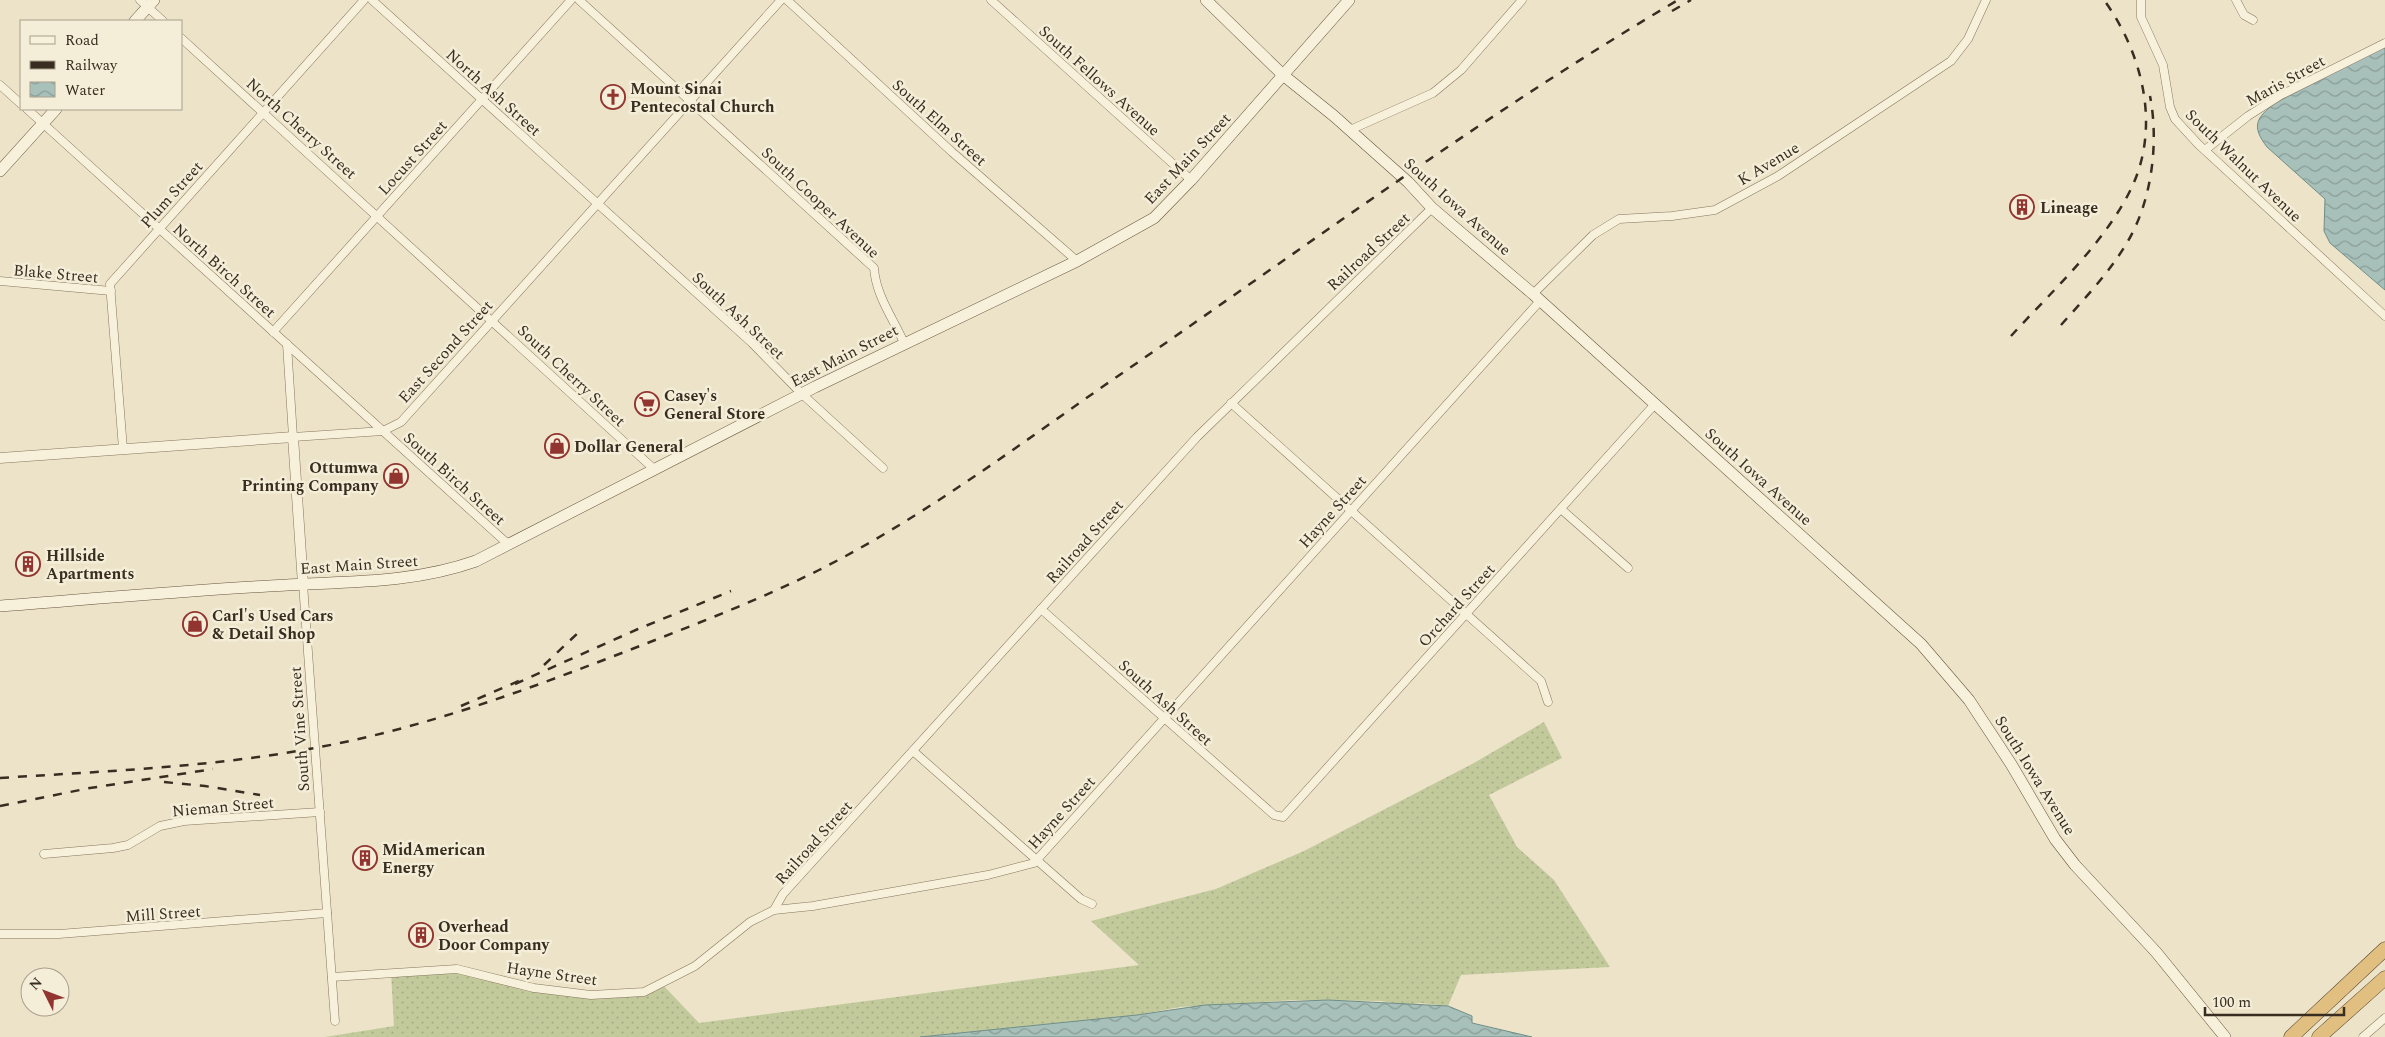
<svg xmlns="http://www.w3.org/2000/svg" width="2385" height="1037" font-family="Spectral,serif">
  <defs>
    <pattern id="grass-dots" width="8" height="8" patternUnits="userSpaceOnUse" patternTransform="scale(1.25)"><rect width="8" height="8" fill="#c2ca9c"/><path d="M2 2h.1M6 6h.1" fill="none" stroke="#a7ae86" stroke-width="1.8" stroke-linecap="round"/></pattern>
    <pattern id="water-waves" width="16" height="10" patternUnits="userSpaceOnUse" patternTransform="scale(1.25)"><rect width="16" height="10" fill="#a8c0ba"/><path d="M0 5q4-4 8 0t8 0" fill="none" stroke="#8a9c97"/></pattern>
  </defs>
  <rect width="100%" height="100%" fill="#ece3c8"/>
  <path fill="url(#grass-dots)" d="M 1544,722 L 1562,758 L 1489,795 L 1517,847 L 1554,880 L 1610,967 L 1461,975 L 1448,1006 L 1421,1003 L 1403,1005 L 1381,1001 L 1295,1000 L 1180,1007 L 1137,1015 L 920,1037 L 325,1037 L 394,1026 L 391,972 L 457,969 L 591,995 L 644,992 L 662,984 L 699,1023 L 1139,965 L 1091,921 L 1216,889 L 1304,851 L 1474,763 Z"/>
  <g fill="url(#water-waves)" stroke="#6f8e88">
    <path d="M 2382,48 L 2385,48 L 2385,290 L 2330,243 L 2324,231 L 2325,199 L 2267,147 C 2251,126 2256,118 2275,103 Z"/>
    <path d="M 1328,1000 L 1448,1006 L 1472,1016 L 1472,1023 L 1532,1037 L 920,1037 L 1137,1015 L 1205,1005 Z"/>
  </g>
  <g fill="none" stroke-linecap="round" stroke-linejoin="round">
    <defs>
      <g id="minor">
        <path d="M 140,0 L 163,21"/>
        <path d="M 372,0 L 752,343 L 802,394 L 883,468"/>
        <path d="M 579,0 L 874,268 C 876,296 893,318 904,343"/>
        <path d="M 787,0 L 952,152 L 1077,261"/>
        <path d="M 991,0 L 1191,180"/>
        <path d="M 2141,0 L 2141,17 L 2163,65 L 2170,107 L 2175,119 L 2198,144 L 2385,316"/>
        <path d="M 2236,0 L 2244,15 L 2253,20"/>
        <path d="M 181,38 L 655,470"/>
        <path d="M 0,85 L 21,104"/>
        <path d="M 27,109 L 509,545"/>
        <path d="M 1350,130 L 1433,93 L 1461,70 L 1522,0"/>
        <path d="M 2205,150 L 2248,116 L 2281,95 L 2385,43"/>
        <path d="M 0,281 L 111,291"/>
        <path d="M 1533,294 L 1593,235 L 1619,219 L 1672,216 L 1715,210 L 1778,176 L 1951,61 L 1968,39 L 1986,0"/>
        <path d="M 273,332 L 571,0"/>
        <path d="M 287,344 L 293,437 L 383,431 L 401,422 L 781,0"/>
        <path d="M 1231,403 L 1541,681 L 1548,702"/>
        <path d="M 123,449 L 110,284 L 364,0"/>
        <path d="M 1561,509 L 1628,568"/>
        <path d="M 303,584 L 335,1021"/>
        <path d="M 1041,609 L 1274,815 L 1283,817 L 1655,404"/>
        <path d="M 913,751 L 1081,899 L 1092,904"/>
        <path d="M 44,854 L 113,848 L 128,845 L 160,826 L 184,821 L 320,812"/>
        <path d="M 774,910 L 783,894 L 1197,437 L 1432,208"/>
        <path d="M 0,934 L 59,934 L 327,913"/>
        <path d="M 332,977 L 457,969 L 534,988 L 591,995 L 644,992 L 695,966 L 750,922 L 774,910 L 813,906 L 988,875 L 1034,863 L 1540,301"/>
        <path d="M 2363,1037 L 2385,1018"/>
      </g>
      <path id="tertiary" d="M 0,458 L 293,437 L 303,584"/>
      <g id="secondary">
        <path d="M 1206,0 L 1283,75 L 1334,116 L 1408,182 L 1432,208 L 1533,294 L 1921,644 L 1969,700 L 2011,764 L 2055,839 L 2075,865 L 2156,952 L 2225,1037"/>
        <path d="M 135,21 L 154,0"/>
        <path d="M 0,171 L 56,109"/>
        <path d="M 0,606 C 90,599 179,591 269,586 C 340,581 408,585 476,561 L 815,387 L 1077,261 L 1154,218 L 1191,180 L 1349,0"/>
      </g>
      <g id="trunk">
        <path d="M 2291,1037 L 2385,949"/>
        <path d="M 2319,1037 L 2385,978"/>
      </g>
    </defs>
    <use href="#minor" stroke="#87755e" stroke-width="9"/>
    <use href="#tertiary" stroke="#87755e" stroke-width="11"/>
    <use href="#secondary" stroke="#695641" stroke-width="12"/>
    <use href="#trunk" stroke="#554431" stroke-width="15"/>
    <use href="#minor" stroke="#f7f0da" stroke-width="8"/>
    <use href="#tertiary" stroke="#f7f0da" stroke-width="10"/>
    <use href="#secondary" stroke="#f7f0da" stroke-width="11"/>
    <use href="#trunk" stroke="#e0bf80" stroke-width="14"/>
    <g stroke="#382d20" stroke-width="2.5" stroke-dasharray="9 9" stroke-linecap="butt">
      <path d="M 1672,11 L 1691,0"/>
      <path d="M 2061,325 C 2085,298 2110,272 2128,241 C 2152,200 2159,142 2150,96"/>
      <path d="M 2011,336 C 2052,291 2104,244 2131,189 C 2161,127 2143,54 2104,0"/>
      <path d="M 544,665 L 580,631"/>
      <path d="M 515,684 L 638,629 L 731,591"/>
      <path d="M 461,706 L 521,680"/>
      <path d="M 0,778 C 107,771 215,767 320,747 C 427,727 526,690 627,651 C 691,626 757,601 819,570 C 920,519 1012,450 1105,385 C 1294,255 1480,117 1678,0"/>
      <path d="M 164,782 L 205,786 L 260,795"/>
      <path d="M 0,806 L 90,788 L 213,769"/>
    </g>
  </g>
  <defs>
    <symbol id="church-ring" viewBox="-11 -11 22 22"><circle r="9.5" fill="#f4edd7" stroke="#923531" stroke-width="1.5"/><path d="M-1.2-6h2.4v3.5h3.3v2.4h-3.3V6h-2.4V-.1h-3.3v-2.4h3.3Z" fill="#923531"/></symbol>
    <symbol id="building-ring" viewBox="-11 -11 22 22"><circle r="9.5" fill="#f4edd7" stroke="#923531" stroke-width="1.5"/><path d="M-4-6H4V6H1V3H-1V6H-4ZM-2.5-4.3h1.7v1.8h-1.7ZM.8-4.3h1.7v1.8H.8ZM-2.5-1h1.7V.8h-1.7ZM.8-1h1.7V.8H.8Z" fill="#923531"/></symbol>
    <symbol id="supermarket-ring" viewBox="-11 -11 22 22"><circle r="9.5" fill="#f4edd7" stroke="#923531" stroke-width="1.5"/><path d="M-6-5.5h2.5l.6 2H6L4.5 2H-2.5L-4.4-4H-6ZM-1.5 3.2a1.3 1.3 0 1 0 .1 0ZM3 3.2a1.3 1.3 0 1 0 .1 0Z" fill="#923531"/></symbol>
    <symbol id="shop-ring" viewBox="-11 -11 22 22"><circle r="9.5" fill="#f4edd7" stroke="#923531" stroke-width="1.5"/><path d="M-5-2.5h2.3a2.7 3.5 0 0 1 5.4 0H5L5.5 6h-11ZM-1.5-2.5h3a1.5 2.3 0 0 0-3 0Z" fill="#923531"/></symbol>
  </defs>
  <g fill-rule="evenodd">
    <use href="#church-ring" x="599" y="83" width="28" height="28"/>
    <use href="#building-ring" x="2008" y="193" width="28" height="28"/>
    <use href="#supermarket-ring" x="633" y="390" width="28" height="28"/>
    <use href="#shop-ring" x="543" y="432" width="28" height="28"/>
    <use href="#shop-ring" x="382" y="462" width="28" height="28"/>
    <use href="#building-ring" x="14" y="550" width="28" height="28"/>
    <use href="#shop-ring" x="181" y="610" width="28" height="28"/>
    <use href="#building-ring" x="351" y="844" width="28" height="28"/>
    <use href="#building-ring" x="407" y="921" width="28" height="28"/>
  </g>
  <g text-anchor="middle" stroke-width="5" stroke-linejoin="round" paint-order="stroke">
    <g font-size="16" fill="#382d20" stroke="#f4edd7">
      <text transform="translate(1100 80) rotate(42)" y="6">South Fellows Avenue</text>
      <text transform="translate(2285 80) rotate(-29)" y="6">Maris Street</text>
      <text transform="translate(494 92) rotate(42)" y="6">North Ash Street</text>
      <text transform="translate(940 122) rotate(42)" y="6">South Elm Street</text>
      <text transform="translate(302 128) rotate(42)" y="6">North Cherry Street</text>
      <text transform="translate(412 157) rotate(-48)" y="6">Locust Street</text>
      <text transform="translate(1187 158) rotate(-47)" y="6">East Main Street</text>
      <text transform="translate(1768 163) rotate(-31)" y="6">K Avenue</text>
      <text transform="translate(2244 165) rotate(44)" y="6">South Walnut Avenue</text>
      <text transform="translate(171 194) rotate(-48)" y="6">Plum Street</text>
      <text transform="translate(821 202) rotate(43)" y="6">South Cooper Avenue</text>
      <text transform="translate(1458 206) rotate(42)" y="6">South Iowa Avenue</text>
      <text transform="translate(1368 251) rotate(-43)" y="6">Railroad Street</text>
      <text transform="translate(225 270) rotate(42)" y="6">North Birch Street</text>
      <text transform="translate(56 273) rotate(5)" y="6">Blake Street</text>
      <text transform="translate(739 315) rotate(43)" y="6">South Ash Street</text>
      <text transform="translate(445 351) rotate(-48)" y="6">East Second Street</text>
      <text transform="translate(844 355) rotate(-27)" y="6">East Main Street</text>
      <text transform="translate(572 375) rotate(43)" y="6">South Cherry Street</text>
      <text transform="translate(1759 476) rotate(42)" y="6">South Iowa Avenue</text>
      <text transform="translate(455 478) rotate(42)" y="6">South Birch Street</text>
      <text transform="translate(1332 511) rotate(-48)" y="6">Hayne Street</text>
      <text transform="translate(1084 541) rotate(-48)" y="6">Railroad Street</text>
      <text transform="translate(359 564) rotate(-4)" y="6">East Main Street</text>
      <text transform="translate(1456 605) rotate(-48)" y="6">Orchard Street</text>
      <text transform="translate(1166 702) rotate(42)" y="6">South Ash Street</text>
      <text transform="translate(299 729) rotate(-94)" y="6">South Vine Street</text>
      <text transform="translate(2036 775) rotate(58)" y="6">South Iowa Avenue</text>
      <text transform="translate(223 806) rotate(-5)" y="6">Nieman Street</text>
      <text transform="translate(1061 812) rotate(-48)" y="6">Hayne Street</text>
      <text transform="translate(813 842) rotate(-48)" y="6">Railroad Street</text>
      <text transform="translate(163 913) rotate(-4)" y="6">Mill Street</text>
      <text transform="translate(552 973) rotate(8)" y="6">Hayne Street</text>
    </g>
    <g font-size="16" font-weight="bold" fill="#382d20" stroke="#f4edd7" text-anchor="start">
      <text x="630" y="94">Mount Sinai<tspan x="630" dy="18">Pentecostal Church</tspan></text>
      <text x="2040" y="213">Lineage</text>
      <text x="664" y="401">Casey's<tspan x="664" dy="18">General Store</tspan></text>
      <text x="574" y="452">Dollar General</text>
      <text x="378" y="473" text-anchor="end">Ottumwa<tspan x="378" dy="18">Printing Company</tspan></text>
      <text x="46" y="561">Hillside<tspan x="46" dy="18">Apartments</tspan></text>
      <text x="212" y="621">Carl's Used Cars<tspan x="212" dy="18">&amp; Detail Shop</tspan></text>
      <text x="382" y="855">MidAmerican<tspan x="382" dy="18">Energy</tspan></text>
      <text x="438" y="932">Overhead<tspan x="438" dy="18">Door Company</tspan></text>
    </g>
  </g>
  <rect x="20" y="20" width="162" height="90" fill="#f4edd7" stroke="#a9a08e"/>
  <rect x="30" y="36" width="25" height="8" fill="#f7f0da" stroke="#a9a08e"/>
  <text x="65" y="45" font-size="15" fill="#382d20">Road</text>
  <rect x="30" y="61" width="25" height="8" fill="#382d20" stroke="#a9a08e"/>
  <text x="65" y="70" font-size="15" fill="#382d20">Railway</text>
  <rect x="30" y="82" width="25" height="15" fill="url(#water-waves)" stroke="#a9a08e"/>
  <text x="65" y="95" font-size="15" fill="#382d20">Water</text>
  <g transform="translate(45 992) rotate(312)"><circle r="24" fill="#f4edd7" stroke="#a9a08e"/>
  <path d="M0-4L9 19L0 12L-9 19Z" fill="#923531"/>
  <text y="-8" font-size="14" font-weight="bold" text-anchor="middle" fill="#382d20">N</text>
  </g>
  <path d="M2205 1007v8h139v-8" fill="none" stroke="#382d20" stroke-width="2.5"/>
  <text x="2212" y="1007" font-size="15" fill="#382d20" stroke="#f4edd7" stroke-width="4" paint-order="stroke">100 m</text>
</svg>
